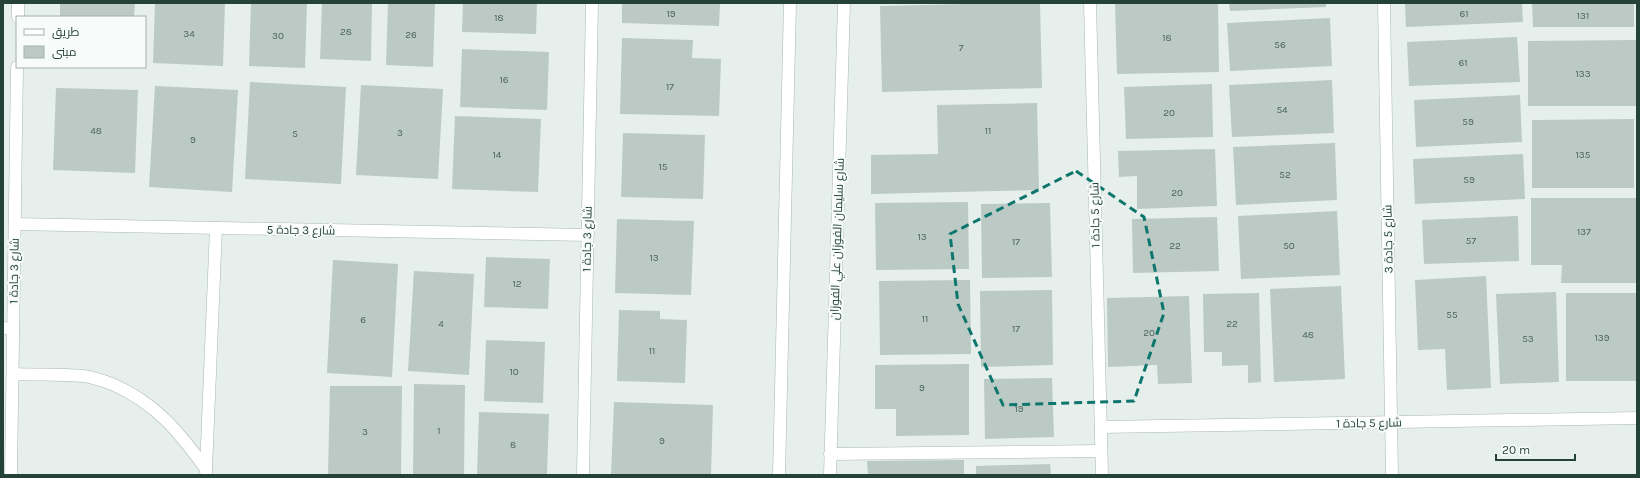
<svg xmlns="http://www.w3.org/2000/svg" width="1640" height="478" font-family="Karla,Cairo,sans-serif">
  <rect width="100%" height="100%" fill="#e6efeb"/>
  <g fill="#bbcac4">
    <path d="M 60,3 L 135,3 L 134,17 L 60,17 Z"/>
    <path d="M 155,3 L 225,3 L 223,66 L 153,63 Z"/>
    <path d="M 251,3 L 307,3 L 305,68 L 249,66 Z"/>
    <path d="M 322,3 L 372,3 L 371,61 L 320,59 Z"/>
    <path d="M 388,3 L 435,3 L 433,67 L 386,65 Z"/>
    <path d="M 463,3 L 537,3 L 536,34 L 462,32 Z"/>
    <path d="M 622,3 L 720,3 L 719,26 L 622,23 Z"/>
    <path d="M 1009,3 L 1040,3 L 1042,88 L 882,92 L 880,6 Z"/>
    <path d="M 1115,3 L 1218,3 L 1219,72 L 1117,74 Z"/>
    <path d="M 1229,3 L 1326,3 L 1326,7 L 1230,11 Z"/>
    <path d="M 1405,3 L 1522,3 L 1523,22 L 1406,27 Z"/>
    <path d="M 1532,3 L 1634,3 L 1634,27 L 1533,27 Z"/>
    <path d="M 1330,18 L 1332,66 L 1230,71 L 1227,23 Z"/>
    <path d="M 1517,37 L 1520,82 L 1409,86 L 1407,42 Z"/>
    <path d="M 622,38 L 693,40 L 692,58 L 721,59 L 719,116 L 620,114 Z"/>
    <path d="M 1637,40 L 1637,106 L 1528,106 L 1528,41 Z"/>
    <path d="M 462,49 L 549,52 L 547,110 L 460,107 Z"/>
    <path d="M 1332,80 L 1334,133 L 1232,137 L 1229,85 Z"/>
    <path d="M 250,82 L 346,87 L 341,184 L 245,179 Z"/>
    <path d="M 1212,84 L 1213,137 L 1126,139 L 1124,87 Z"/>
    <path d="M 361,85 L 443,89 L 438,179 L 356,175 Z"/>
    <path d="M 155,86 L 238,90 L 232,192 L 149,187 Z"/>
    <path d="M 56,88 L 138,90 L 135,173 L 53,170 Z"/>
    <path d="M 1520,95 L 1522,142 L 1416,147 L 1414,100 Z"/>
    <path d="M 1037,103 L 1039,190 L 871,194 L 871,155 L 938,154 L 937,105 Z"/>
    <path d="M 455,116 L 541,119 L 538,192 L 452,189 Z"/>
    <path d="M 1634,119 L 1634,188 L 1532,188 L 1532,120 Z"/>
    <path d="M 623,133 L 705,135 L 703,199 L 621,197 Z"/>
    <path d="M 1335,143 L 1337,200 L 1236,205 L 1233,147 Z"/>
    <path d="M 1215,149 L 1217,206 L 1137,209 L 1137,176 L 1119,177 L 1118,151 Z"/>
    <path d="M 1523,154 L 1525,199 L 1415,204 L 1413,159 Z"/>
    <path d="M 1531,198 L 1637,198 L 1637,283 L 1561,283 L 1562,265 L 1531,265 Z"/>
    <path d="M 968,202 L 969,269 L 876,270 L 875,203 Z"/>
    <path d="M 1050,203 L 1052,277 L 982,278 L 981,204 Z"/>
    <path d="M 1337,211 L 1340,275 L 1241,279 L 1238,216 Z"/>
    <path d="M 1518,216 L 1519,261 L 1424,264 L 1422,220 Z"/>
    <path d="M 1217,217 L 1219,271 L 1133,273 L 1132,219 Z"/>
    <path d="M 617,219 L 694,221 L 691,295 L 615,293 Z"/>
    <path d="M 486,257 L 550,259 L 548,309 L 484,307 Z"/>
    <path d="M 333,260 L 398,264 L 392,377 L 327,373 Z"/>
    <path d="M 414,271 L 474,274 L 469,375 L 408,371 Z"/>
    <path d="M 1486,276 L 1491,388 L 1447,390 L 1445,349 L 1418,350 L 1415,280 Z"/>
    <path d="M 970,280 L 971,354 L 880,355 L 879,281 Z"/>
    <path d="M 1341,286 L 1345,379 L 1274,382 L 1270,289 Z"/>
    <path d="M 1052,290 L 1053,365 L 981,367 L 980,291 Z"/>
    <path d="M 1556,292 L 1559,382 L 1500,384 L 1496,294 Z"/>
    <path d="M 1259,293 L 1261,382 L 1248,383 L 1248,365 L 1222,366 L 1222,352 L 1204,352 L 1203,294 Z"/>
    <rect x="1566" y="293" width="71" height="88"/>
    <path d="M 1189,296 L 1192,383 L 1158,384 L 1157,365 L 1108,367 L 1107,298 Z"/>
    <path d="M 619,310 L 660,311 L 660,319 L 687,320 L 685,383 L 617,381 Z"/>
    <path d="M 486,340 L 545,342 L 543,403 L 484,401 Z"/>
    <path d="M 969,364 L 969,435 L 896,436 L 896,409 L 875,409 L 875,365 Z"/>
    <path d="M 1052,378 L 1054,437 L 985,439 L 984,379 Z"/>
    <path d="M 414,384 L 465,385 L 464,475 L 413,475 Z"/>
    <path d="M 330,386 L 402,386 L 401,475 L 328,475 Z"/>
    <path d="M 614,402 L 713,405 L 711,475 L 611,475 Z"/>
    <path d="M 479,412 L 549,414 L 547,475 L 477,475 Z"/>
    <path d="M 964,460 L 964,475 L 868,475 L 867,461 Z"/>
    <path d="M 1050,464 L 1051,475 L 976,475 L 976,466 Z"/>
  </g>
  <g fill="none" stroke-linecap="round" stroke-linejoin="round">
    <defs>
      <g id="service">
        <path d="M 3,328 L 13,329"/>
        <path d="M 13,374 C 36,375 60,374 83,376 C 93,377 104,381 112,384 C 156,403 179,432 206,469 L 206,472"/>
        <path d="M 830,454 L 1101,451"/>
        <path d="M 206,469 L 216,228"/>
      </g>
      <g id="minor">
        <path d="M 1090,3 L 1102,475"/>
        <path d="M 1384,3 L 1392,475"/>
        <path d="M 18,17 L 18,3"/>
        <path d="M 15,224 L 588,235"/>
        <path d="M 1101,427 L 1637,418"/>
        <path d="M 11,475 L 17,67"/>
        <path d="M 583,475 L 592,3"/>
      </g>
      <g id="tertiary">
        <path d="M 779,475 L 790,3"/>
        <path d="M 830,475 L 844,3"/>
      </g>
    </defs>
    <use href="#service" stroke="#a8b8b2" stroke-width="13"/>
    <use href="#minor" stroke="#a8b8b2" stroke-width="13"/>
    <use href="#tertiary" stroke="#a8b8b2" stroke-width="13"/>
    <use href="#service" stroke="#fff" stroke-width="12"/>
    <use href="#minor" stroke="#fff" stroke-width="12"/>
    <use href="#tertiary" stroke="#fff" stroke-width="12"/>
  </g>
  <path fill="none" stroke="#0f766e" stroke-width="3" stroke-dasharray="8 5" stroke-linejoin="round" d="M 1076,171 L 1144,217 L 1164,313 L 1134,401 L 1003,405 L 958,304 L 950,234 Z"/>
  <g text-anchor="middle" stroke-width="4" stroke-linejoin="round" paint-order="stroke">
    <g font-size="10" fill="#4a645c">
      <text x="671" y="17">19</text>
      <text x="1464" y="17">61</text>
      <text x="1583" y="19">131</text>
      <text x="499" y="21">18</text>
      <text x="346" y="35">28</text>
      <text x="189" y="37">34</text>
      <text x="411" y="38">26</text>
      <text x="278" y="39">30</text>
      <text x="1167" y="41">18</text>
      <text x="1280" y="48">56</text>
      <text x="961" y="51">7</text>
      <text x="1463" y="66">61</text>
      <text x="1583" y="77">133</text>
      <text x="504" y="83">16</text>
      <text x="670" y="90">17</text>
      <text x="1282" y="113">54</text>
      <text x="1169" y="116">20</text>
      <text x="1468" y="125">59</text>
      <text x="96" y="134">48</text>
      <text x="988" y="134">11</text>
      <text x="400" y="136">3</text>
      <text x="295" y="137">5</text>
      <text x="193" y="143">9</text>
      <text x="497" y="158">14</text>
      <text x="1583" y="158">135</text>
      <text x="663" y="170">15</text>
      <text x="1285" y="178">52</text>
      <text x="1469" y="183">59</text>
      <text x="1177" y="196">20</text>
      <text x="1584" y="235">137</text>
      <text x="922" y="240">13</text>
      <text x="1471" y="244">57</text>
      <text x="1016" y="245">17</text>
      <text x="1175" y="249">22</text>
      <text x="1289" y="249">50</text>
      <text x="654" y="261">13</text>
      <text x="517" y="287">12</text>
      <text x="1452" y="318">55</text>
      <text x="925" y="322">11</text>
      <text x="363" y="323">6</text>
      <text x="441" y="327">4</text>
      <text x="1232" y="327">22</text>
      <text x="1016" y="332">17</text>
      <text x="1149" y="336">20</text>
      <text x="1308" y="338">48</text>
      <text x="1602" y="341">139</text>
      <text x="1528" y="342">53</text>
      <text x="652" y="354">11</text>
      <text x="514" y="375">10</text>
      <text x="922" y="391">9</text>
      <text x="1019" y="412">19</text>
      <text x="439" y="434">1</text>
      <text x="365" y="435">3</text>
      <text x="662" y="444">9</text>
      <text x="513" y="448">8</text>
    </g>
    <g font-size="12" fill="#24423a" stroke="#f7fbf9">
      <text transform="translate(1095 215) rotate(-91)" y="4">شارع 5 جادة 1</text>
      <text transform="translate(301 230) rotate(1)" y="4">شارع 3 جادة 5</text>
      <text transform="translate(587 239) rotate(-89)" y="4">شارع 3 جادة 1</text>
      <text transform="translate(837 239) rotate(-88)" y="4">شارع سليمان الفوزان علي الفوزان</text>
      <text transform="translate(1388 239) rotate(-91)" y="4">شارع 5 جادة 3</text>
      <text transform="translate(14 271) rotate(-89)" y="4">شارع 3 جادة 1</text>
      <text transform="translate(1369 423) rotate(-1)" y="4">شارع 5 جادة 1</text>
    </g>
  </g>
  <rect width="1640" height="478" fill="none" stroke="#24423a" stroke-width="8"/>
  <rect x="16" y="16" width="130" height="52" fill="#f7fbf9" stroke="#a3b1ad"/>
  <rect x="24" y="29" width="20" height="6" fill="#ffffff" stroke="#a3b1ad"/>
  <text x="52" y="36" font-size="12" fill="#24423a">طريق</text>
  <rect x="24" y="46" width="20" height="12" fill="#bbcac4" stroke="#a3b1ad"/>
  <text x="52" y="56" font-size="12" fill="#24423a">مبنى</text>
  <path d="M1496 454v6h79v-6" fill="none" stroke="#24423a" stroke-width="2"/>
  <text x="1502" y="454" font-size="12" fill="#24423a" stroke="#f7fbf9" stroke-width="3" paint-order="stroke">20 m</text>
</svg>
